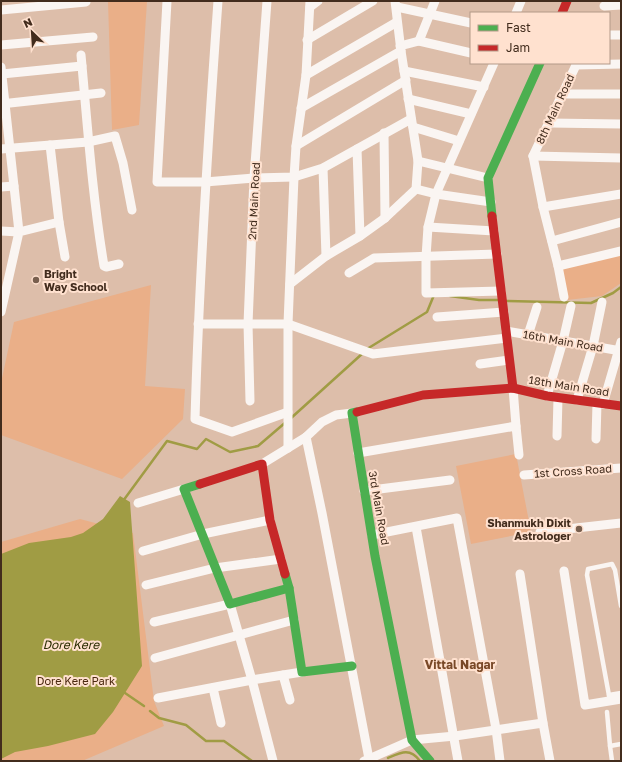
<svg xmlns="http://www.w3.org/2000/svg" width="622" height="762" font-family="'Golos Text',sans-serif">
  <rect width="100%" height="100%" fill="#ddbeaa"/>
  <g fill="#eaaf88">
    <path d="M 108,1 L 147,1 L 139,125 L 112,130 Z"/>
    <path d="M 621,253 L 621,283 L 602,296 L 567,300 L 561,267 Z"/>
    <path d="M 151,285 L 145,386 L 185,389 L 183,419 L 122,479 L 1,435 L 1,383 L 14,322 Z"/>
    <path d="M 516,454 L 531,532 L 471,544 L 456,466 Z"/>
    <path d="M 80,519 L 133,533 L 154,701 L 164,726 L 82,761 L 1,761 L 1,542 Z"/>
  </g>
  <path fill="#a09c44" d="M 120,496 L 130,502 L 142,666 L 113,712 L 95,734 L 48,746 L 15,752 L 1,759 L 1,554 L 29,543 L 71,537 L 83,533 L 103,519 Z"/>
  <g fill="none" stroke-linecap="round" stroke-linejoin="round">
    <g stroke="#a09c44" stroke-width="2.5">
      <path d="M 450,296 L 479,300 L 499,300"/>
      <path d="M 506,301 L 591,303 L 613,293 L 621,287"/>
      <path d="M 367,349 L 427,312 L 434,295"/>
      <path d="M 290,419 L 363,353"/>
      <path d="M 123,501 L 167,441 L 197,449 L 206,439 L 230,452 L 258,446 L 286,422"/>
      <path d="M 125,693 L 144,706"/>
      <path d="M 150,711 L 159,718 L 186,725 L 206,741 L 224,741 L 252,761"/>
      <path d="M 388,758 C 402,752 410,748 420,761"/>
    </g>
    <g stroke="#faf5f2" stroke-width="4.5">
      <path d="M 609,695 L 621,693"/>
      <path d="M 610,701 L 587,575 L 588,569 L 612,564 L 615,570 L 621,606"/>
      <path d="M 607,712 L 610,746 L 621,744"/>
      <path d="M 610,746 L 612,761"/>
    </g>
    <g stroke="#faf5f2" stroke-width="9">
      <path d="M 167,1 L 157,182 L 205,182 L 254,178 L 294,177 L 323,168 L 411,119"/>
      <path d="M 218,1 C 208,140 199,280 195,419 L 232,432 L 288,412"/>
      <path d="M 604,6 L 621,5"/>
      <path d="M 310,7 L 318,1"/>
      <path d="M 397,7 L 471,23"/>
      <path d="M 1,10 L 86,2"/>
      <path d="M 516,13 L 521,1"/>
      <path d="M 609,35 L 621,35"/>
      <path d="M 307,40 L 373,1"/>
      <path d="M 419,41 L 435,1"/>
      <path d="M 1,45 L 93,37"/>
      <path d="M 400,46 L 419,41 L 471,53"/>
      <path d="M 81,55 L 82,66"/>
      <path d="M 494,63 L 436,194 L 428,227 L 426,257 L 426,293 L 501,291"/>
      <path d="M 576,65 L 621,64"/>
      <path d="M 1,67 L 19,232 L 1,231"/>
      <path d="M 404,71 L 484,87"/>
      <path d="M 2,74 L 82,66 C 88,133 93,200 104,266 L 106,267 L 119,264"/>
      <path d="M 306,75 L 397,22"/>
      <path d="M 562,94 L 621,94"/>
      <path d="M 408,99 L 471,114"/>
      <path d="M 1,104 L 101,93"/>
      <path d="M 301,108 L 401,51"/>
      <path d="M 549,123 L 621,124"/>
      <path d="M 413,127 L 459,141"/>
      <path d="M 384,133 L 385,218"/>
      <path d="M 296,146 L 406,80"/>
      <path d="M 1,149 L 88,142 L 115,136 L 123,163 L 132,210"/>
      <path d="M 357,149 L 360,236"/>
      <path d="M 533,156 L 543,207 L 558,266 L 621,251"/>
      <path d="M 533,156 L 577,63"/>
      <path d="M 533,156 L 621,158"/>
      <path d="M 418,161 L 488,178"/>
      <path d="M 323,168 L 326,256"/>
      <path d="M 1,187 L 14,186"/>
      <path d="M 416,189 L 436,194 L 491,202"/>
      <path d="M 543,207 L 621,194"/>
      <path d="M 59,222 L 65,257"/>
      <path d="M 428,227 L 494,231"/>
      <path d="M 552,241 L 621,222"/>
      <path d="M 558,266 L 564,297"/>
      <path d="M 349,273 L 374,258 L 497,254"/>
      <path d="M 290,284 L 326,256 L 360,236 L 385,218 L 416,189 L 418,161 L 401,51 L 395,1"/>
      <path d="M 1,312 L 19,232 L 59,222 L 50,145"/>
      <path d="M 437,317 L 504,312"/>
      <path d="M 198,324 L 288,324 L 373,354 L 507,338"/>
      <path d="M 506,331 L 621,351"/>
      <path d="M 528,335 L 537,307"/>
      <path d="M 480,364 L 509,360"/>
      <path d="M 547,396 L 563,341 L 571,306"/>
      <path d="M 577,400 L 593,346 L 602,302"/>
      <path d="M 250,401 L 248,324 L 254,178 L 267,1"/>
      <path d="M 603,404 L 621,342"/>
      <path d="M 516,426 L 519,455"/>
      <path d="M 557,436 L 558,398"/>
      <path d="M 306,437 L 322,513 L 369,759"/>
      <path d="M 596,439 L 597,403"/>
      <path d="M 288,448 L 288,324 L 294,177 L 296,146 L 306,75 L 310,1"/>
      <path d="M 358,453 L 516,426 L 513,388"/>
      <path d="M 262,464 L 306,437 L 322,422 L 336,415 L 352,413"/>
      <path d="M 524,475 L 621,468"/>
      <path d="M 364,491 L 450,480"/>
      <path d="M 138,503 L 184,489"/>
      <path d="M 416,527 L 458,761"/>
      <path d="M 540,532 L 621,523"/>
      <path d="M 372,535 L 457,518 L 496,729 L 500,761"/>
      <path d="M 143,551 L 203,534 L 270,520"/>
      <path d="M 564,571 L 585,705 L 621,699"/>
      <path d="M 520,574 L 543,723 L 550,761"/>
      <path d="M 146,585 L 215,568 L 281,559"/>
      <path d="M 154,622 L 230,604 L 252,680 L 158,698"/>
      <path d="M 155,658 L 294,620"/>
      <path d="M 283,675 L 290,700"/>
      <path d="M 213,688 L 221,723"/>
      <path d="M 273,761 L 252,680 L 302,672"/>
      <path d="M 364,761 L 412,740 L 455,736 L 543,723"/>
    </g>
    <g stroke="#4caf50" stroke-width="9">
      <path d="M 492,216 L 488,178 L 540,63"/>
      <path d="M 357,412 L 352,413 L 375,556 L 412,740 L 430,761"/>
      <path d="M 200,484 L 184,489 L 230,604 L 289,588"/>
      <path d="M 285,574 L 289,588 L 302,672 L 352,666"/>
    </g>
    <g stroke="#c62828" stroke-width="9">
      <path d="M 562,13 L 567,1"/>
      <path d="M 492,216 L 513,388"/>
      <path d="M 357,412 L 423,395 L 513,388 L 547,396 L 621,406"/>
      <path d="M 200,484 L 262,464 L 270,520 L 285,574"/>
    </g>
  </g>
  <g fill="#785f4e" stroke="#ffe1cf" stroke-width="1.5">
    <circle cx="36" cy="280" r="4"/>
    <circle cx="579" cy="529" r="4"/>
  </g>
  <g text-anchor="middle" stroke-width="4" stroke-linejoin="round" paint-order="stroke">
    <g font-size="11" fill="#422c1d" stroke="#ffe1cf">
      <text transform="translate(555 109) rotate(-65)" y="4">8th Main Road</text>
      <text transform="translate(254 201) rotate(-87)" y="4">2nd Main Road</text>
      <text transform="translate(563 341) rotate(10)" y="4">16th Main Road</text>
      <text transform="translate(569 386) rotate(9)" y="4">18th Main Road</text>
      <text transform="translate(573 471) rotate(-4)" y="4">1st Cross Road</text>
      <text transform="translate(379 508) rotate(80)" y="4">3rd Main Road</text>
    </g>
    <g font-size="11" font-weight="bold" fill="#422c1d" stroke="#ffe1cf" text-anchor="start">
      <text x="44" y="278">Bright<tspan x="44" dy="13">Way School</tspan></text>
      <text x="571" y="527" text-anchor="end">Shanmukh Dixit<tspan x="571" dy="13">Astrologer</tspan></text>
    </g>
    <g font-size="11" fill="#4b280f" stroke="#ffe1cf">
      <text x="76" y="685">Dore Kere Park</text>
    </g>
    <g font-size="12" font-style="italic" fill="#2a2c00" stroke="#ffe1cf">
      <text x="71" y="649">Dore Kere</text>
    </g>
    <g font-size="12" font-weight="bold" fill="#794827" stroke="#ffe1cf">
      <text x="460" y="669">Vittal Nagar</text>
    </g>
  </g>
  <rect width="622" height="762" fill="none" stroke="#422c1d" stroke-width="4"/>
  <rect x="470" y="12" width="140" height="52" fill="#ffe1cf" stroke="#b39988"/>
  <rect x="478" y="25" width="20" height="6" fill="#4caf50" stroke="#b39988"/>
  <text x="506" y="32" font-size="12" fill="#422c1d">Fast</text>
  <rect x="478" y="45" width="20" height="6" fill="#c62828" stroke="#b39988"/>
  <text x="506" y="52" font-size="12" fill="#422c1d">Jam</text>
  <g transform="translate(32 32) rotate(335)" stroke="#ffe1cf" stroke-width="3" paint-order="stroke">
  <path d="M0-3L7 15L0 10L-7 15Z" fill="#422c1d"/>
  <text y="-6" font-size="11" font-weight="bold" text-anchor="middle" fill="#422c1d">N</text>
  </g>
</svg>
